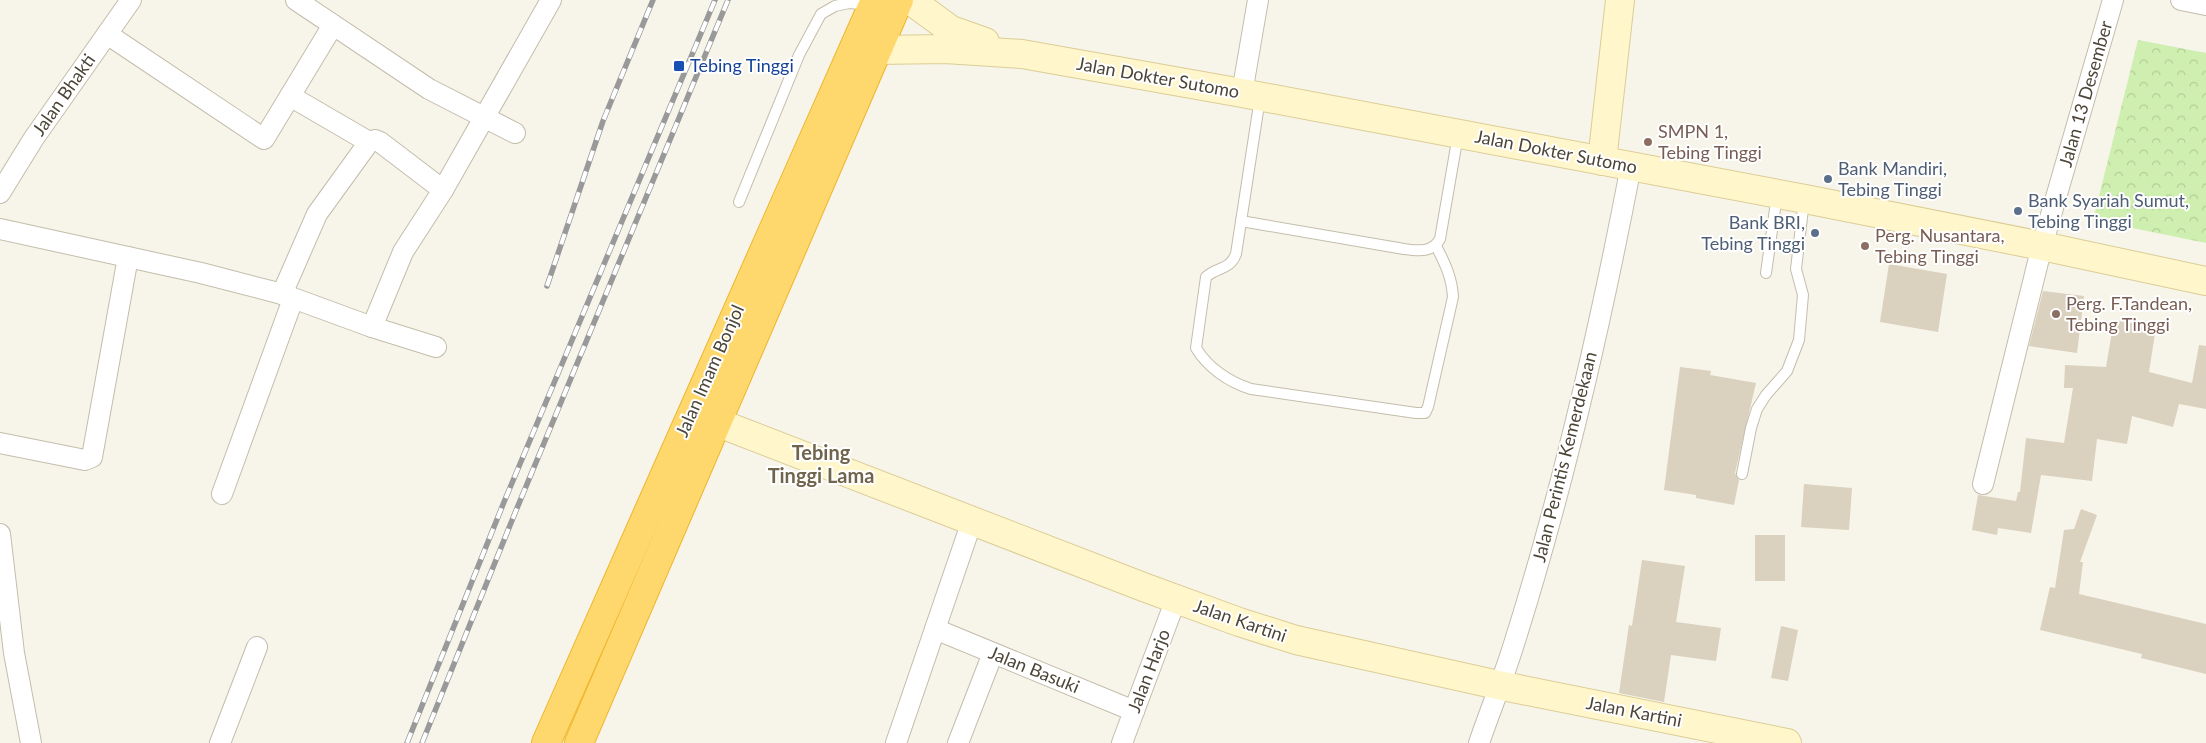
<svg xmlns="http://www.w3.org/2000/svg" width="2206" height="743" font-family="Lato,sans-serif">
  <defs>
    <pattern id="park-crowns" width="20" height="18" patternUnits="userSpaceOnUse" patternTransform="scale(1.25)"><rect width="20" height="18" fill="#ceefaf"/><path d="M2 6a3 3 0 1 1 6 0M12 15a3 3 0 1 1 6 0" fill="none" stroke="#b3ce97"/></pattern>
  </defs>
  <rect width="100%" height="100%" fill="#f7f4ea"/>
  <path fill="url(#park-crowns)" d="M 2138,40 L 2206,53 L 2206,243 L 2093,220 Z"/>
  <g fill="#dad1be">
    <path d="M 1889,264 L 1947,274 L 1938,332 L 1880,322 Z"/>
    <path d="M 2043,291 L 2084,296 L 2077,353 L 2029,346 Z"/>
    <path d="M 2114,320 L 2156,327 L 2149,372 L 2192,383 L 2199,345 L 2206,346 L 2206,409 L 2179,404 L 2173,427 L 2132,416 L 2127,444 L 2097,439 L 2092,481 L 2041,475 L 2031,533 L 1998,528 L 1997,535 L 1972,530 L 1978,495 L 2016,501 L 2018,492 L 2020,492 L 2026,438 L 2064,443 L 2073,388 L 2064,388 L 2065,365 L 2106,367 Z"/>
    <path d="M 1680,367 L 1711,371 L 1710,375 L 1756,383 L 1735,473 L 1739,480 L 1734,505 L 1696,498 L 1696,495 L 1664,490 Z"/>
    <path d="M 1804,484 L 1852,488 L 1849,530 L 1801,527 Z"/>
    <path d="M 2081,509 L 2097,515 L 2080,562 L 2083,562 L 2079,594 L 2206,624 L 2206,674 L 2141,658 L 2142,654 L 2040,630 L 2050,587 L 2055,588 L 2064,530 L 2074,529 Z"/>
    <rect x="1755" y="535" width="30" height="46"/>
    <path d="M 1642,560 L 1685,566 L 1676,622 L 1721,628 L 1716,661 L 1671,655 L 1664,702 L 1619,693 L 1629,625 L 1632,626 Z"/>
    <path d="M 1781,626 L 1798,630 L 1788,681 L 1771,678 Z"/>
  </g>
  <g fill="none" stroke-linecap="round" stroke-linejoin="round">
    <defs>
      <g id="lane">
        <path d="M 1260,98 L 1236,254 C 1229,271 1218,266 1206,277 L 1196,348 C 1208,368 1229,382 1251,389 L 1416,413 L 1425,413 L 1428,407 L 1453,297 C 1452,278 1445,263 1436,246"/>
        <path d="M 739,202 L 799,55 L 821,14 L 835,6 L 849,3 L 872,5"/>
        <path d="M 1241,221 L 1404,249 C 1419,251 1432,253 1440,239 L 1458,135"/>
        <path d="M 1766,273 L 1777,195"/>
        <path d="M 1742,474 L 1751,428 L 1757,409 L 1766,395 L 1787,371 L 1799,340 L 1803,295 L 1796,269 L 1804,200"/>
      </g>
      <g id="street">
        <path d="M 296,0 L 429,89 L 515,133"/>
        <path d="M 2181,0 L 2206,5"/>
        <path d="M 107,34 L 264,139 L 333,25"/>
        <path d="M 1242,93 L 1258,0"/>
        <path d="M 290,96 L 369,142"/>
        <path d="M 0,193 L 34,138 L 131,0"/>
        <path d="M 0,229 L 201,273 L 282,294 L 372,327 L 436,347"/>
        <path d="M 282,294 L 317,214 L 369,142 L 375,140 L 380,142 L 443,190"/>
        <path d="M 372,327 L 403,252 L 443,190 L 551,0"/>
        <path d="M 0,443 L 85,460 L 92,457 L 128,257"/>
        <path d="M 1983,484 L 2042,246 L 2113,0"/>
        <path d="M 222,494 L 293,299"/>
        <path d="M 0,534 L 14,653 L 31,743"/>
        <path d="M 935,629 L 1134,711"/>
        <path d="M 220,743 L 257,647"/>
        <path d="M 896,743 L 972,521"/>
        <path d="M 958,743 L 993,653"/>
        <path d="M 1122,743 L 1176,599"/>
        <path d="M 1479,743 C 1490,711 1503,679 1513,647 C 1563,490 1600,328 1631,166"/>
      </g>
      <g id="secondary">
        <path d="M 910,0 L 951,30 L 985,42"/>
        <path d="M 855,46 L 877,50 L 945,49 L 1022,54 L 1242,93 L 1805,199 L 2042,246 L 2206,281"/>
        <path d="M 1602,161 L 1620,0"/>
        <path d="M 716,422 L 1146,588 L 1239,622 L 1296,640 L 1498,685 L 1787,743"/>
      </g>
      <g id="highway">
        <path d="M 546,743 L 875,0"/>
        <path d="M 579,743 L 899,0"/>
      </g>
    </defs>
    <use href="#lane" stroke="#c4bdab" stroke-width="12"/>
    <use href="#street" stroke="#c4bdab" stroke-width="22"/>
    <use href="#secondary" stroke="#dccd95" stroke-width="30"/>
    <use href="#highway" stroke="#efb52b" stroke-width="30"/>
    <use href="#lane" stroke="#fff" stroke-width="10"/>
    <use href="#street" stroke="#fff" stroke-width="20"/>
    <use href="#secondary" stroke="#fff6cc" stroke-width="28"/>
    <use href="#highway" stroke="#ffd86d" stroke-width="28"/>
    <defs>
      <g id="rail">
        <path d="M 547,286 L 603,121 L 653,0"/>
        <path d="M 407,743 L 504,502 L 715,0"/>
        <path d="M 422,743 L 515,513 L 728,0"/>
      </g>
    </defs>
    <use href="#rail" stroke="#999" stroke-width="5.5"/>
    <use href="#rail" stroke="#fff" stroke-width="4" stroke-dasharray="11" stroke-linecap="butt"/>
  </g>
  <rect fill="#1a4fb4" stroke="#fff" stroke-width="2" x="673" y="60" width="12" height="12" rx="2.5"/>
  <g fill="#8d6e63" stroke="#fff" stroke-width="2">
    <circle cx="1648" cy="142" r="5"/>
    <circle cx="1865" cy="246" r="5"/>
    <circle cx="2056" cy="314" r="5"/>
  </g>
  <g fill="#5c6f8a" stroke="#fff" stroke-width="2">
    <circle cx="1828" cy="179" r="5"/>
    <circle cx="2018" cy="211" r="5"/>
    <circle cx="1815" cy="233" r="5"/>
  </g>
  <g text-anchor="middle" stroke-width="4" stroke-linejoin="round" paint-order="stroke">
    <g font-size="18" fill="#164399" stroke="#fff" text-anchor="start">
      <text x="690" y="72">Tebing Tinggi</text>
    </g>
    <g font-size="18" fill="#4c4537" stroke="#fff">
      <text transform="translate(1158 78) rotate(10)" y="6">Jalan Dokter Sutomo</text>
      <text transform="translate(2086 94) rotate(-74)" y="6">Jalan 13 Desember</text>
      <text transform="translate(64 95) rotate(-55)" y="6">Jalan Bhakti</text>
      <text transform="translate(1556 152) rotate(11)" y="6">Jalan Dokter Sutomo</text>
      <text transform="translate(710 371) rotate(-66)" y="6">Jalan Imam Bonjol</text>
      <text transform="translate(1565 457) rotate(-76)" y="6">Jalan Perintis Kemerdekaan</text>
      <text transform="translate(1240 621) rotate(19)" y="6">Jalan Kartini</text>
      <text transform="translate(1034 670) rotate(22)" y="6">Jalan Basuki</text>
      <text transform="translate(1149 671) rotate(-69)" y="6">Jalan Harjo</text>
      <text transform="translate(1634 712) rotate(11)" y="6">Jalan Kartini</text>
    </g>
    <g font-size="18" fill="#785e54" stroke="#fff" text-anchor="start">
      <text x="1658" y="138">SMPN 1,<tspan x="1658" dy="21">Tebing Tinggi</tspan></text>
      <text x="1875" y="242">Perg. Nusantara,<tspan x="1875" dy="21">Tebing Tinggi</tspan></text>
      <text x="2066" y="310">Perg. F.Tandean,<tspan x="2066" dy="21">Tebing Tinggi</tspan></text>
    </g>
    <g font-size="18" fill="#4e5e75" stroke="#fff" text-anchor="start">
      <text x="1838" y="175">Bank Mandiri,<tspan x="1838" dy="21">Tebing Tinggi</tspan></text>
      <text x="2028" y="207">Bank Syariah Sumut,<tspan x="2028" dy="21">Tebing Tinggi</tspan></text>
      <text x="1805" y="229" text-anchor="end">Bank BRI,<tspan x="1805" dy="21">Tebing Tinggi</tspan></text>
    </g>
    <g font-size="20" font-weight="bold" fill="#70644d" stroke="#fff">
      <text x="821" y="460">Tebing<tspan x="821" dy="23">Tinggi Lama</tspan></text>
    </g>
  </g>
</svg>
